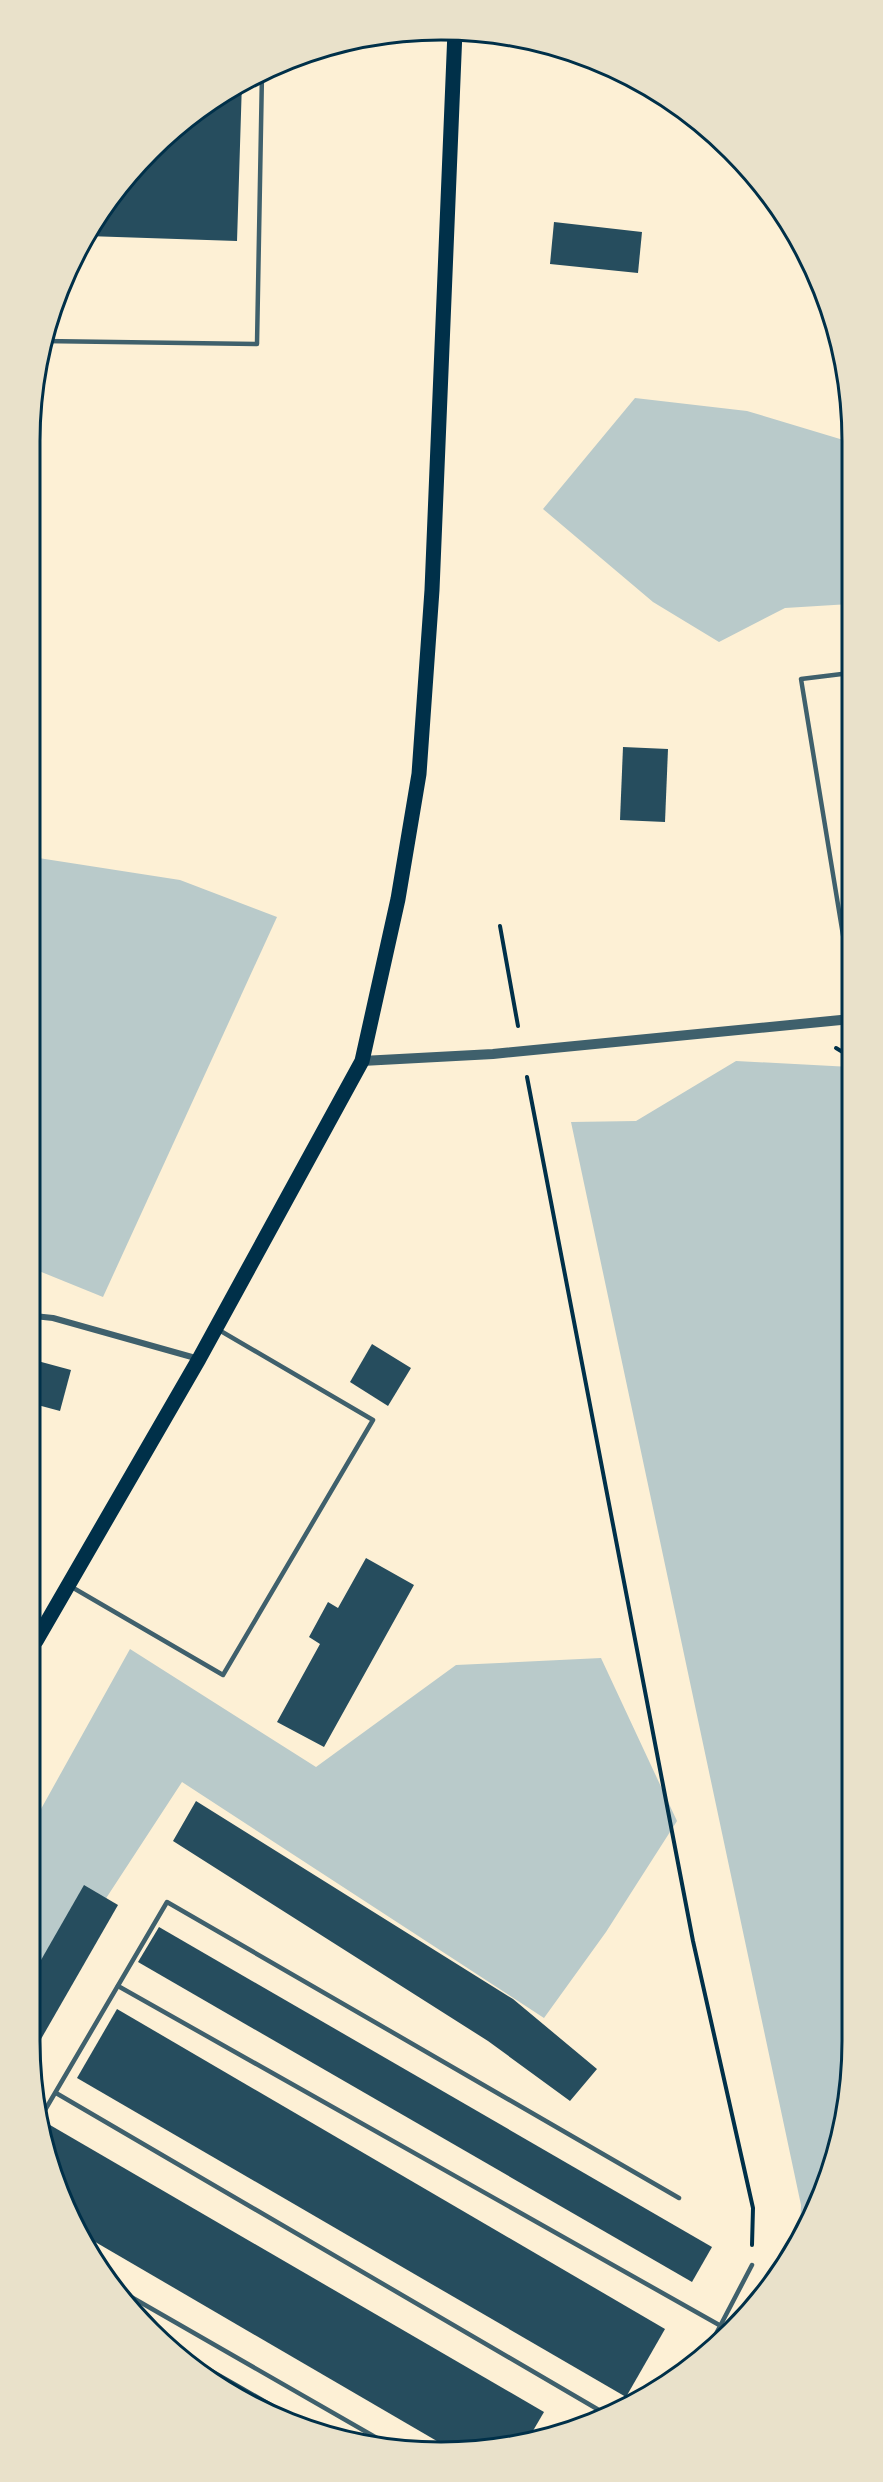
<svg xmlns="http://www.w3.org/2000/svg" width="883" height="2482" font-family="Helvetica,sans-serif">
  <rect width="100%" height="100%" fill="#fdf0d5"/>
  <g fill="#b9caca">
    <path d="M 635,398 L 747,411 L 850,442 L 850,604 L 785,608 L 719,642 L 653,602 L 543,509 Z"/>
    <path d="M 32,857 L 180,880 L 277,917 L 103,1297 L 34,1269 Z"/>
    <path d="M 736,1061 L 851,1067 L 853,2040 L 839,2147 L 800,2232 L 801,2205 L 571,1122 L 636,1121 Z"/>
    <path d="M 130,1649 L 316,1767 L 456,1665 L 601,1658 L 677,1821 L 606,1932 L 544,2018 L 182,1782 L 37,2004 L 36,1818 Z"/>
  </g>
  <g fill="#264d5e">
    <path d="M 242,82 L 237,241 L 87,236 L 115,191 L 170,132 Z"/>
    <path d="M 554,222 L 642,232 L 638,273 L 550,264 Z"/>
    <path d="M 850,720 L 850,777 L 849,777 L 842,721 Z"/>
    <path d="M 623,747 L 668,749 L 665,822 L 620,820 Z"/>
    <path d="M 372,1344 L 411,1368 L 388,1406 L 350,1382 Z"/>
    <path d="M 34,1360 L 71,1370 L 60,1411 L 34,1404 Z"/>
    <path d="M 366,1558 L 414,1585 L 324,1747 L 277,1722 L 320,1644 L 309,1637 L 328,1602 L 338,1608 Z"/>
    <path d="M 196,1801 L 513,1999 L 597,2069 L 570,2101 L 488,2041 L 173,1841 Z"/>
    <path d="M 84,1885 L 118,1905 L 37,2046 L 37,1967 Z"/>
    <path d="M 159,1927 L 712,2247 L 692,2282 L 138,1962 Z"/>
    <path d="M 117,2009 L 665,2329 L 626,2397 L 77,2078 Z"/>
    <path d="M 50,2125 L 544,2412 L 527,2441 L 469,2451 L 454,2451 L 85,2236 L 61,2198 L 43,2137 Z"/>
    <path d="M 167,2343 L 305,2422 L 304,2423 L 259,2409 L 191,2367 Z"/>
  </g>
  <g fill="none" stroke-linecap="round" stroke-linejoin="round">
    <g stroke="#003049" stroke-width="4">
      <path d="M 500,926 L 518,1026"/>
      <path d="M 836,1048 L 851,1057"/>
      <path d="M 527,1077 L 693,1941 L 753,2208 L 752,2245"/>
    </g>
    <g stroke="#3f606c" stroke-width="4.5">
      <path d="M 43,341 L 257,344 L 262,73"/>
      <path d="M 850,673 L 801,679 L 851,984"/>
      <path d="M 70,1586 L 223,1675 L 373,1420 L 219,1330"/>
      <path d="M 118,1986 L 721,2326"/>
      <path d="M 56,2093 L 604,2413"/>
      <path d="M 38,2122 L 167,1902 L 679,2198"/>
      <path d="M 119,2290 L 396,2449"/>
      <path d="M 706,2353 L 752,2265"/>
    </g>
    <path stroke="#3f606c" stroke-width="6" d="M 34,1316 L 53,1318 L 199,1359"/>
    <path stroke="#3f606c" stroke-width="10" d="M 362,1061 L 493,1054 L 851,1019"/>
    <path stroke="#003049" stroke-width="15" d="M 36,1641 L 199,1359 L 362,1061 L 398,899 L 419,774 L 432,590 L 455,31"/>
  </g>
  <path d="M0 0H883V2482H0ZM441 40H441A401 401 0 0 1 842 441V2041A401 401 0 0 1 441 2442H441A401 401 0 0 1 40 2041V441A401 401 0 0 1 441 40Z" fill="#e9e1ca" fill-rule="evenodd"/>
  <path fill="none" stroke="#003049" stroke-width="3" d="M441 40H441A401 401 0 0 1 842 441V2041A401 401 0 0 1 441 2442H441A401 401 0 0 1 40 2041V441A401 401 0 0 1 441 40Z"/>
</svg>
